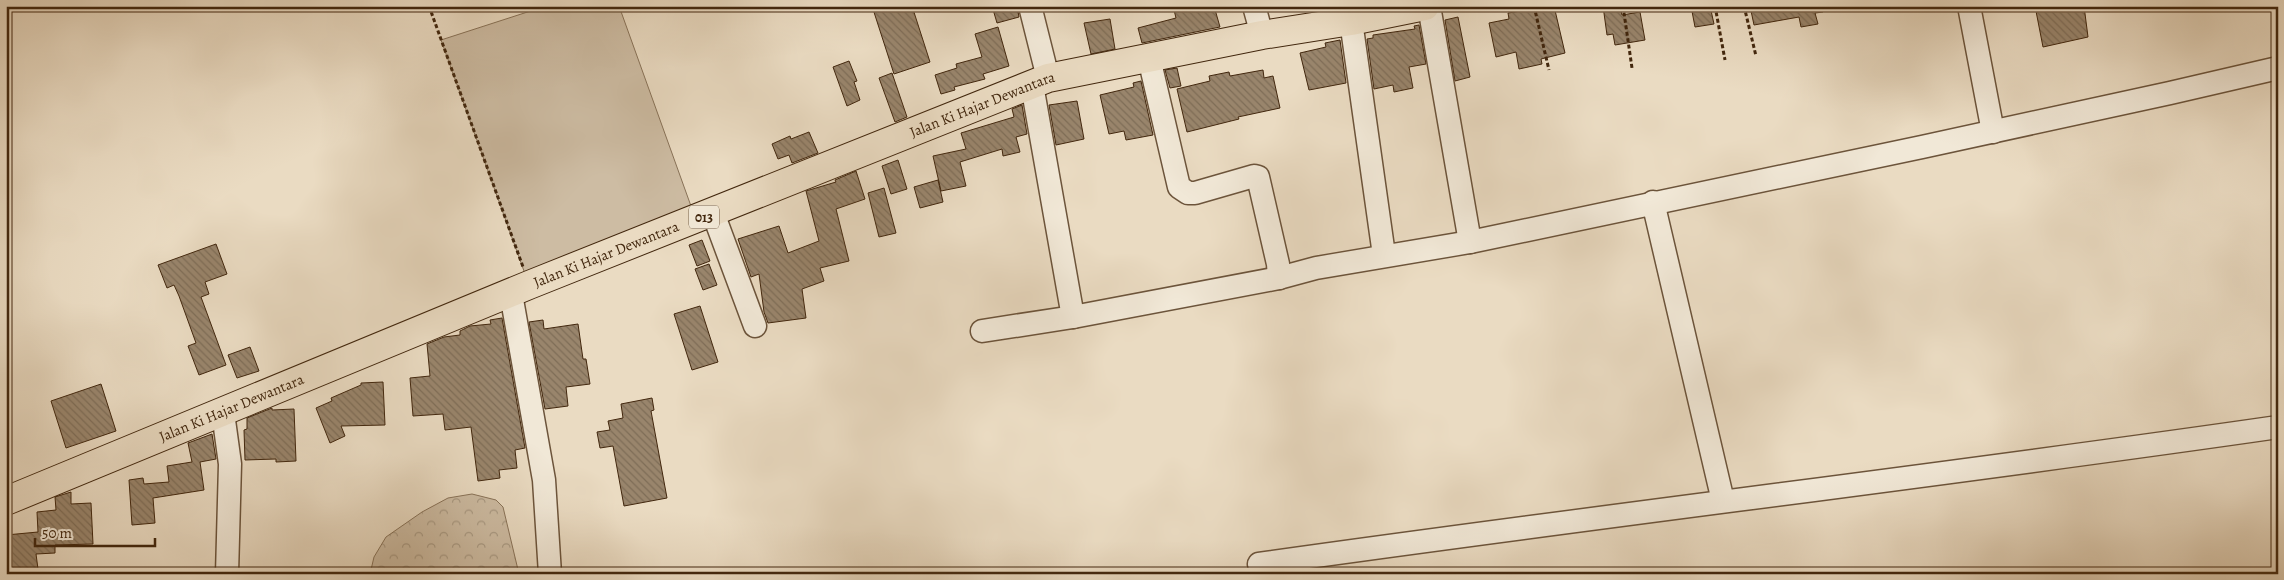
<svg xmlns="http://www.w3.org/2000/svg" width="2284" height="580" font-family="Alegreya,serif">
  <defs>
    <pattern id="forest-crowns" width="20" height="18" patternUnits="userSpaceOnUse" patternTransform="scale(1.25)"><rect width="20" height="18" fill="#cdbca3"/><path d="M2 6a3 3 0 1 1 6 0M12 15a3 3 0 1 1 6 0" fill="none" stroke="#a89983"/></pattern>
    <pattern id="building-back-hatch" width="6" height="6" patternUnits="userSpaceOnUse" patternTransform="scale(1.25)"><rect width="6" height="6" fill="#99856c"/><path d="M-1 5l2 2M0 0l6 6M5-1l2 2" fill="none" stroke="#7e6d57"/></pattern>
  </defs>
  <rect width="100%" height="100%" fill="#eadbc2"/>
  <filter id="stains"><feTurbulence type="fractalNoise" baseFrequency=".004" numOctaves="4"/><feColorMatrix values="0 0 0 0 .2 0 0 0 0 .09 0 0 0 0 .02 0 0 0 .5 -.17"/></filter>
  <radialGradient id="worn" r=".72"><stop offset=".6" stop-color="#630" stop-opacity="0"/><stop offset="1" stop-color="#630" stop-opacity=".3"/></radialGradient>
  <path fill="url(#forest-crowns)" stroke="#887258" d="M 472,494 L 496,500 L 503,507 L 519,574 L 370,574 L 374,557 L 386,537 L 422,512 L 448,498 Z"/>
  <path fill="#cdbca3" stroke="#887258" d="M 546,6 L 619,6 L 696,220 L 529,285 L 441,40 Z"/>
  <g fill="url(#building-back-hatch)" stroke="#42270e">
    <path d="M 872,6 L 912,6 L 930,62 L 894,74 Z"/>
    <path d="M 992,6 L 1017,6 L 1019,17 L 997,23 Z"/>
    <path d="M 1173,6 L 1214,6 L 1220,27 L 1142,43 L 1138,28 L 1176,18 Z"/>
    <path d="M 1554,6 L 1565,53 L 1541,59 L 1542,64 L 1519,69 L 1516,52 L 1496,57 L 1489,23 L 1509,19 L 1508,13 Z"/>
    <path d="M 1603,6 L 1620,6 L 1622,15 L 1640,12 L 1645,40 L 1615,45 L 1613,34 L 1607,35 Z"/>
    <path d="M 1691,6 L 1710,6 L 1714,24 L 1695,27 Z"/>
    <path d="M 1750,6 L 1822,6 L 1823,12 L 1815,13 L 1818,24 L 1801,27 L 1799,17 L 1754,25 Z"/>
    <path d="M 2035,6 L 2084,6 L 2088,37 L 2043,47 Z"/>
    <path d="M 1458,17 L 1470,77 L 1455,81 L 1445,20 Z"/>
    <path d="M 1110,19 L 1115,49 L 1091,54 L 1084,23 Z"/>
    <path d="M 1419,25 L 1426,64 L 1409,67 L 1413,88 L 1394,92 L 1393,85 L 1374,89 L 1367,39 L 1373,38 L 1373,35 L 1415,29 L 1414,26 Z"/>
    <path d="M 998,27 L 1009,66 L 983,74 L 985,79 L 954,87 L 955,90 L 941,94 L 935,75 L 957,68 L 956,64 L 982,57 L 975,34 Z"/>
    <path d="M 1340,40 L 1346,83 L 1309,90 L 1300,53 L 1326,47 L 1325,43 Z"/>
    <path d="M 849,61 L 857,81 L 854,82 L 860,100 L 847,106 L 833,67 Z"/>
    <path d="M 1177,68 L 1181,86 L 1170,88 L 1165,70 Z"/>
    <path d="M 1263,70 L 1264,78 L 1273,76 L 1280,108 L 1238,117 L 1239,119 L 1187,132 L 1177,89 L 1210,81 L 1209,76 L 1229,72 L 1230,76 Z"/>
    <path d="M 892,73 L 907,117 L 895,122 L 879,78 Z"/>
    <path d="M 1141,81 L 1153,135 L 1126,140 L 1124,131 L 1109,134 L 1100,95 L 1134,87 L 1133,83 Z"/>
    <path d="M 1077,101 L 1084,139 L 1056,145 L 1049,105 Z"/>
    <path d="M 1022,105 L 1027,134 L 1016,137 L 1020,152 L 1003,156 L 1002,149 L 960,162 L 966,186 L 941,191 L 933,156 L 966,149 L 961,133 L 1014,117 L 1012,109 Z"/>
    <path d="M 809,132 L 818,153 L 792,163 L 789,155 L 778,159 L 772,144 L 790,136 L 791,139 Z"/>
    <path d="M 898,160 L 907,189 L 891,194 L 882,166 Z"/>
    <path d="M 856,171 L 865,199 L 836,209 L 849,261 L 820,268 L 824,281 L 802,289 L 806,318 L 768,323 L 764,312 L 759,274 L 751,277 L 738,239 L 779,226 L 788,253 L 819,241 L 806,191 L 836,182 L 835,180 Z"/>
    <path d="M 938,180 L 943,202 L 920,208 L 914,187 Z"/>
    <path d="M 884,188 L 896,233 L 879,237 L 868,193 Z"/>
    <path d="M 702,240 L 710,261 L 697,266 L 689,245 Z"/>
    <path d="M 216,244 L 227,274 L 205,282 L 209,294 L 201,297 L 226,365 L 199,375 L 188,346 L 196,343 L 179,296 L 174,285 L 167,288 L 158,265 Z"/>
    <path d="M 709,264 L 717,285 L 703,290 L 695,269 Z"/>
    <path d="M 700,306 L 718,362 L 692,370 L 674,314 Z"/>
    <path d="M 502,318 L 525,448 L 515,450 L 517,468 L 499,470 L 500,478 L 478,481 L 471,427 L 445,430 L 443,414 L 413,416 L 410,378 L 430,376 L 427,344 L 444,337 L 460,335 L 460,331 L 470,326 L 491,324 L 490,320 Z"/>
    <path d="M 543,320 L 544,329 L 578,324 L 583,359 L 586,359 L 590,384 L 566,387 L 568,406 L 545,409 L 529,322 Z"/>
    <path d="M 250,347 L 259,371 L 237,378 L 228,355 Z"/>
    <path d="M 383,382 L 385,425 L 341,426 L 345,436 L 330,443 L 316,408 L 332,401 L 331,398 L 361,385 L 361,383 Z"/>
    <path d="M 101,384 L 116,431 L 66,448 L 51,401 Z"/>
    <path d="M 652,398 L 654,410 L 651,411 L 667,498 L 624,506 L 613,446 L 600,448 L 597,432 L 610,430 L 608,421 L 623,418 L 621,404 Z"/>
    <path d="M 272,408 L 272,410 L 294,409 L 296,461 L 276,462 L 276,459 L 245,460 L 244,430 L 247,429 L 247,418 Z"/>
    <path d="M 212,434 L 216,459 L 200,462 L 204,490 L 153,498 L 155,523 L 132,525 L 129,480 L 143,478 L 144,484 L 169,482 L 167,466 L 192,462 L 188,443 Z"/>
    <path d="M 71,492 L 71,504 L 91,503 L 93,544 L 55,545 L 55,553 L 36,554 L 38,569 L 7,572 L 6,535 L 38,532 L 37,512 L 56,510 L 55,497 Z"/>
  </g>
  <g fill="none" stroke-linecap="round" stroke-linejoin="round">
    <defs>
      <g id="minor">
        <path d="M 1030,6 L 1048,78"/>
        <path d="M 1254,6 L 1262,35"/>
        <path d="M 1429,6 L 1470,242"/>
        <path d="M 1969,6 L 1993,132"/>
        <path d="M 1351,21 L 1384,255"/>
        <path d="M 1149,58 L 1179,187 L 1188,193 L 1195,193 L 1254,176 L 1258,177 L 1278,264 L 1279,278"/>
        <path d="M 1032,85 L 1073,317"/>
        <path d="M 1653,202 L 1723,501"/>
        <path d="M 713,213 L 755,326"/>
        <path d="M 511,294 L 544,480 L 550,574"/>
        <path d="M 982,331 L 1073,317 L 1279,278 L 1316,268 L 1470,242 L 1922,147 L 2170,93 L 2278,68"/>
        <path d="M 223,413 L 230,464 L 227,574"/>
        <path d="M 1259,564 C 1598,516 1939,476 2278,427"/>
      </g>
      <g id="major">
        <path id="s1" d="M 6,501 L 529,285 L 1048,78 L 1262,35 L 1351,21 L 1425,6"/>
      </g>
    </defs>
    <use href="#minor" stroke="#6c543b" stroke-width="25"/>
    <use href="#major" stroke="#42270e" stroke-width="30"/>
    <g stroke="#42270e" stroke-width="3" stroke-dasharray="4 2.5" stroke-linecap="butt">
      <path d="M 429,6 L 523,267"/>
      <path d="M 1534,6 L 1549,70"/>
      <path d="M 1623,6 L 1632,68"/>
      <path d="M 1715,6 L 1725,60"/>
      <path d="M 1744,6 L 1756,56"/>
    </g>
    <use href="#minor" stroke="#f1e8d7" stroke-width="22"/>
    <use href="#major" stroke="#eadbc2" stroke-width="28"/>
  </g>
  <g text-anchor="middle" stroke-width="4" stroke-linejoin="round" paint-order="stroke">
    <rect fill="#f1e8d7" stroke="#76614a" stroke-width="1" x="689" y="205.5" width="30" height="23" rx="4"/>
    <g font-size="14" font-weight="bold" fill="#42270e">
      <text x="704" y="222">013</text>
    </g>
    <g font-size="15" fill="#42270e" stroke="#f1e8d7">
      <text dy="5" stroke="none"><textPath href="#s1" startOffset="1054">Jalan Ki Hajar Dewantara</textPath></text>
      <text dy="5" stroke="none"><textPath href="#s1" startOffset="649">Jalan Ki Hajar Dewantara</textPath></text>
      <text dy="5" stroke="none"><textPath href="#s1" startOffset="244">Jalan Ki Hajar Dewantara</textPath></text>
    </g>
  </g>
  <rect width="2284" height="580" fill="none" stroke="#eadbc2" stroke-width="25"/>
  <rect x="8" y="8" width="2269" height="565" fill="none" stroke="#42270e" stroke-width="2.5"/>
  <rect x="12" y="12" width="2259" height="555" fill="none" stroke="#42270e"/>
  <path d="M35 538v8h120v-8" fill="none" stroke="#42270e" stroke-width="2.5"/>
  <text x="42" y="538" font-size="15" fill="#42270e" stroke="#f1e8d7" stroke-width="4" paint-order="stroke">50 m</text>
  <rect width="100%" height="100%" filter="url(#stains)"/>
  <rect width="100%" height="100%" fill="url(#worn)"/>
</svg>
